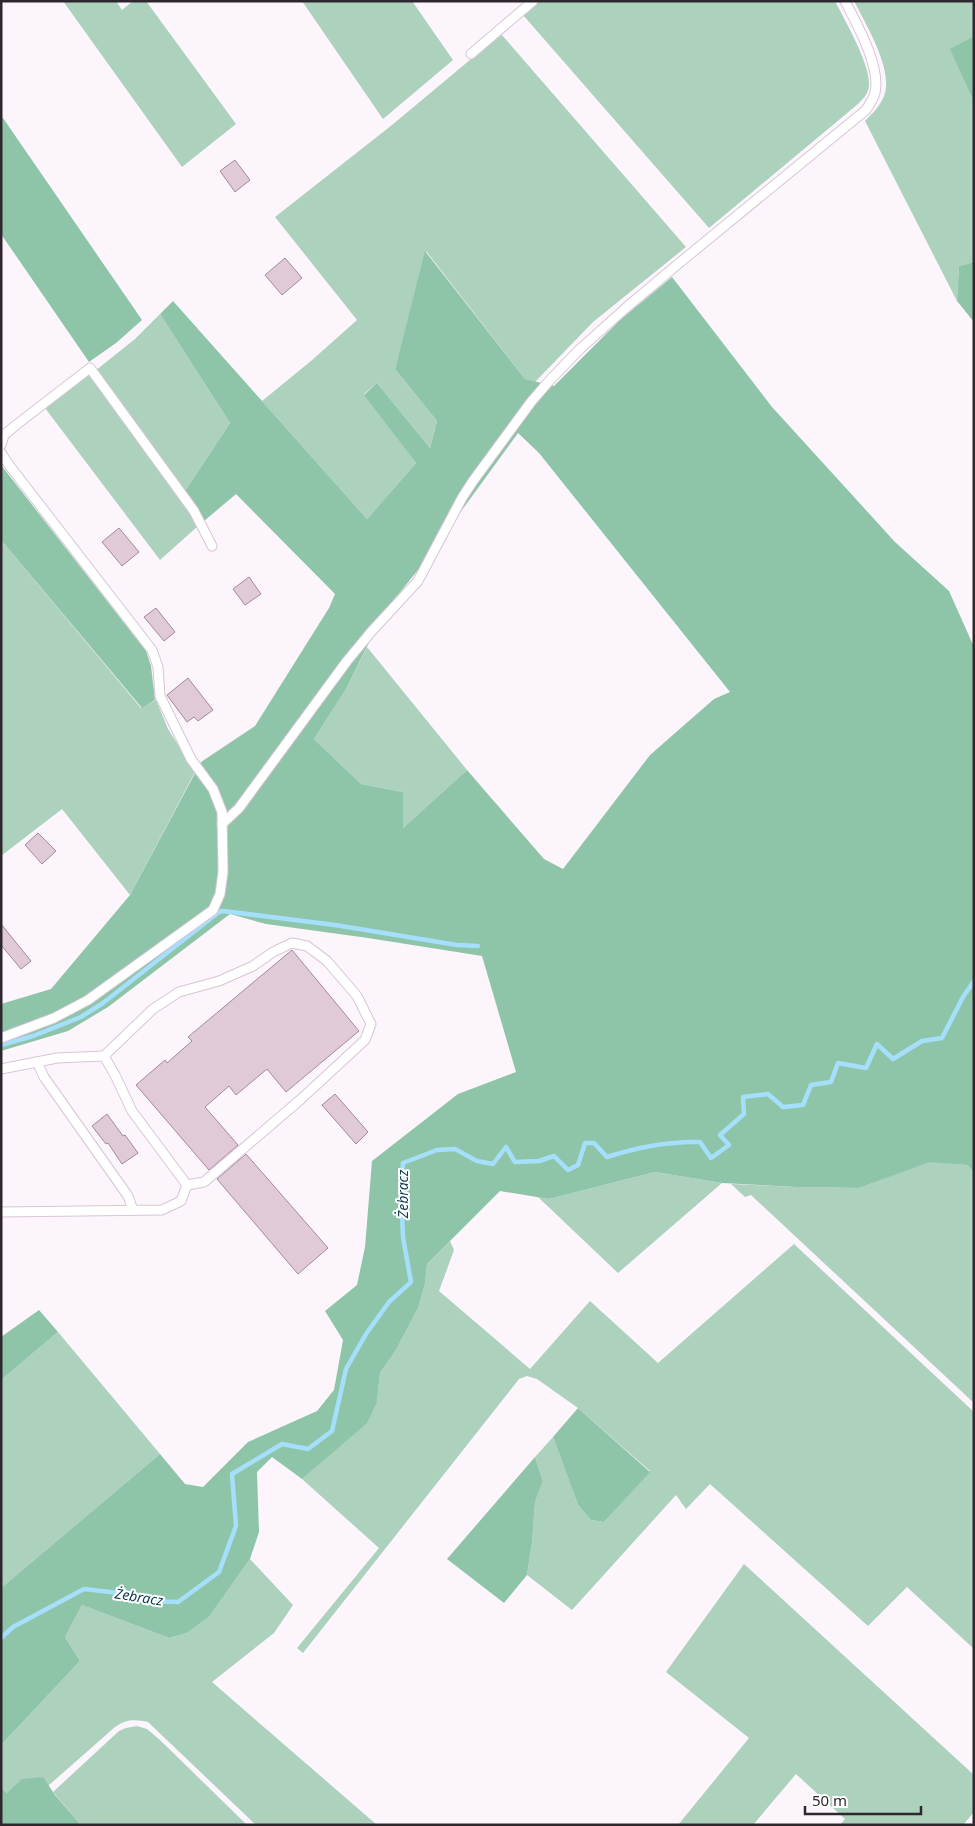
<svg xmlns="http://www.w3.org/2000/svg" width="975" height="1826" font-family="'Noto Sans',sans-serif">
  <rect width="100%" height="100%" fill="#fdf5fc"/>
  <g fill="#acd1bd">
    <path d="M 63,1 L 116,1 L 122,10 L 133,1 L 146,1 L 236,124 L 182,167 Z"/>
    <path d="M 302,1 L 412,1 L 453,60 L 383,119 Z"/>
    <path d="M 538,1 L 835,1 C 845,21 870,64 869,84 C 869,93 864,98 858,104 L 709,228 L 523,15 Z"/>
    <path d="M 854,1 L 974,1 L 974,36 L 951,49 L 974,102 L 974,262 L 959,266 L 957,301 L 865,121 C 872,114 880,106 884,96 C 894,70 866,25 854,1 Z"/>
    <path d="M 501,34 L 686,247 L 593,322 L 535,382 L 525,379 L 426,251 L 395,369 L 437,421 L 430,448 L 377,383 L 364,394 L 416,463 L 367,519 L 262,401 L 311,361 L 357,320 L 275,217 L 392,125 Z"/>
    <path d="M 160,314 L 230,423 L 185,491 L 95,371 L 135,339 Z"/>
    <path d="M 90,374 L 190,509 L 198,526 L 160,560 L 45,408 Z"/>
    <path d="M 1,540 L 141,708 L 156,700 L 168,729 L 195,772 L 130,895 L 62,809 L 1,856 Z"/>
    <path d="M 367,647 L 467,770 L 403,828 L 403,792 L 361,784 L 314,739 L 346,689 Z"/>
    <path d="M 929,1161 L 967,1165 L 974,1172 L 974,1403 L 751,1195 L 745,1197 L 731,1184 L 796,1187 L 859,1188 Z"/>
    <path d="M 655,1172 L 722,1183 L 618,1273 L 538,1197 L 549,1199 Z"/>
    <path d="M 450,1241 L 454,1250 L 439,1291 L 530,1369 L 590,1301 L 658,1363 L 794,1244 L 974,1412 L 974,1649 L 907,1587 L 868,1626 L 710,1484 L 686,1509 L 676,1495 L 572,1610 L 527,1575 L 532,1543 L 535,1502 L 543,1481 L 535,1457 L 553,1437 L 578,1505 L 591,1520 L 604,1522 L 650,1471 L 578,1408 L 537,1379 L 527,1376 L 519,1379 L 303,1653 L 297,1648 L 379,1548 L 302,1479 L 322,1461 L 377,1402 L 380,1373 L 396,1350 L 418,1308 L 425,1284 L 427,1264 Z"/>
    <path d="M 58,1332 L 160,1454 L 1,1588 L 1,1380 Z"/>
    <path d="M 250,1559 L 293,1605 L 274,1633 L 212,1682 L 377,1825 L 256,1825 L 148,1722 C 135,1719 126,1719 115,1727 L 48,1786 L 42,1777 L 7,1793 L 1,1788 L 1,1745 L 80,1661 L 65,1637 L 82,1605 L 169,1638 L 187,1633 L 209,1617 Z"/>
    <path d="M 744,1564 L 974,1775 L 974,1812 L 963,1825 L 840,1825 L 845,1819 L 796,1774 L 753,1825 L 678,1825 L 749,1738 L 666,1672 Z"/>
    <path d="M 137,1726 L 147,1729 L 160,1740 L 247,1825 L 81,1825 L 53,1792 L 119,1731 L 126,1728 Z"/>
  </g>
  <g fill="#8ec5a8" fill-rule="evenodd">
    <path d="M 974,36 L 974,102 L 950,49 Z"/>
    <path d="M 1,118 L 3,118 L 142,320 L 116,343 L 89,362 L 1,234 Z"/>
    <path d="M 425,251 L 525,379 L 554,386 L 620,320 L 672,277 L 772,407 L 895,542 L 949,591 L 974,647 L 974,1172 L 967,1165 L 929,1162 L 859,1188 L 796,1187 L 722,1183 L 655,1172 L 549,1199 L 500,1191 L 427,1264 L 425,1284 L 418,1308 L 396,1350 L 380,1373 L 377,1402 L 367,1423 L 302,1479 L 272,1457 L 257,1472 L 259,1532 L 250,1559 L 209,1617 L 187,1633 L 169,1638 L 82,1605 L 65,1637 L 80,1661 L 1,1745 L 1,1588 L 160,1454 L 185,1484 L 203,1487 L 248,1442 L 317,1411 L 334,1390 L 343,1340 L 325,1311 L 357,1285 L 365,1247 L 372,1161 L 458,1094 L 516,1072 L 482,956 L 368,938 L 266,924 L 230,914 L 108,1007 L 68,1031 L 1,1051 L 1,1004 L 51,989 L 130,895 L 201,762 L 255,726 L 329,608 L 335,594 L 236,494 L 204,521 L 185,491 L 230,423 L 160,314 L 173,301 L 367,519 L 416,463 L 364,395 L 377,383 L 430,448 L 437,421 L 395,369 ZM 518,433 L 539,453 L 730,692 L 714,699 L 650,755 L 563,869 L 544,859 L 467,770 L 403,828 L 403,792 L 361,784 L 314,739 L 346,689 L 384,612 L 422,565 Z"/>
    <path d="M 974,262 L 974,322 L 957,301 L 959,266 Z"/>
    <path d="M 1,465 L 146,651 L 151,666 L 155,700 L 142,708 L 1,540 Z"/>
    <path d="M 39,1310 L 58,1332 L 1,1380 L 1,1337 Z"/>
    <path d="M 578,1408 L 650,1472 L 604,1522 L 591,1520 L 578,1505 L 553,1437 Z"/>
    <path d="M 535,1457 L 543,1481 L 535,1502 L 532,1543 L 527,1575 L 504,1603 L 447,1559 Z"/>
    <path d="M 43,1777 L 55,1795 L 81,1825 L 1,1825 L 1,1788 L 7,1793 L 22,1779 Z"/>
  </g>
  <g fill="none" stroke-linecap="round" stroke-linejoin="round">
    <g stroke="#a6dffc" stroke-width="4.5">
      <path d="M 1,1045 L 33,1036 L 81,1017 L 103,1003 L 219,912 L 223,911 L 335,925 L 457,945 L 478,946"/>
      <path d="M 1,1638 L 13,1627 L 84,1589 L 119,1593 L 145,1601 L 178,1602 L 219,1572 L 236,1526 L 232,1474 L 282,1444 L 308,1449 L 332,1431 L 346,1369 L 366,1334 L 389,1302 L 411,1282 L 403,1237 L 401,1191 L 403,1163 L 437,1150 L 455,1149 L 477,1161 L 493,1164 L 506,1147 L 515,1162 L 539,1161 L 554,1156 L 568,1170 L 578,1165 L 585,1143 L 594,1143 L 607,1157 C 638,1147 667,1141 700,1142 L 711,1158 L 729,1145 L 720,1135 L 744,1114 L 743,1097 L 768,1094 L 783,1107 L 803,1105 L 811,1085 L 831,1082 L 838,1063 L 866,1068 L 877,1044 L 893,1059 L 922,1041 L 942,1038 L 963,997 L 974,981"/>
    </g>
  </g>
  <g fill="#e1cad7" stroke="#a18b97">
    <path d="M 235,160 L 250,180 L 235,192 L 220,171 Z"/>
    <path d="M 285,258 L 302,278 L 282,295 L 265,275 Z"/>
    <path d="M 119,528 L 139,552 L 122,566 L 102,542 Z"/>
    <path d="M 249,577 L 261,594 L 245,605 L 233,589 Z"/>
    <path d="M 156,608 L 175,632 L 164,641 L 144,617 Z"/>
    <path d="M 188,678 L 213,710 L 198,721 L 194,717 L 187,722 L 167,695 Z"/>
    <path d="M 38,833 L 56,851 L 42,864 L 25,845 Z"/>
    <path d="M 1,924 L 31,961 L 21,969 L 1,945 Z"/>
    <path d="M 292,950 L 359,1031 L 286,1092 L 267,1069 L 236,1095 L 229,1086 L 205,1107 L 238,1145 L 209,1170 L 136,1085 L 165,1060 L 167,1063 L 192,1041 L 188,1037 Z"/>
    <path d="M 335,1094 L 368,1132 L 356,1144 L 322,1105 Z"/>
    <path d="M 107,1114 L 123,1136 L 125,1135 L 138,1153 L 122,1164 L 108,1143 L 106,1144 L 92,1126 Z"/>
    <path d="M 246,1154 L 328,1248 L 298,1274 L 217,1179 Z"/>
  </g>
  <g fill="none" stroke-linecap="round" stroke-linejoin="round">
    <defs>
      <g id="lane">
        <path d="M 471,54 L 533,1"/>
        <path d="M 1,445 L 4,435 L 16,425 L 90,368 L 194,511 L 212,546"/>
        <path d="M 1,453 L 9,465 L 152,650 L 158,667 L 160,696 L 191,759 L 213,789 L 222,812 L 223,872 L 220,894 L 213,910 L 88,1000 L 54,1018 L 1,1038"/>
        <path d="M 222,824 L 239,808 L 347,661 L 371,632 L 418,581 L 462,498 L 473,481 L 531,402 L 550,380 L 580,349 L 628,306 L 678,264 L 866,110 C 870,104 873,99 875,93 C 881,67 857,24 845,1"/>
        <path d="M 104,1056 L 153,1009 L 179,992 L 219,981 L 253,966 L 273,952 L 292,943 L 307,946 L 327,961 L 357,996 L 371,1024 L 365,1040 L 300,1100 L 204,1182 L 187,1185"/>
        <path d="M 37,1062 L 44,1077 L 128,1196 L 133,1210"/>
        <path d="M 1,1069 L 57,1058 L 104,1056 L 115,1075 L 132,1111 L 187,1185 L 181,1201 L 162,1210 L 1,1212"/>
      </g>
    </defs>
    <use href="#lane" stroke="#d8c5d6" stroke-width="11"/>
    <use href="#lane" stroke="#fff" stroke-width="9"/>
  </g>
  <g text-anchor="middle" stroke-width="4" stroke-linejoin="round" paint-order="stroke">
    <g font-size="14" font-style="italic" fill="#0b3c4f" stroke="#fff">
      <text transform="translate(403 1194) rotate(-90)" y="5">Żebracz</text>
      <text transform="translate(139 1597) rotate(9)" y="5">Żebracz</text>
    </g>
  </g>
  <rect width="975" height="1826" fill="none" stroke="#2e272e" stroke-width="5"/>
  <path d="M805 1806v8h116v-8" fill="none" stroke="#2e272e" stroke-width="2.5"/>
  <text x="812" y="1806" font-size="15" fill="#2e272e" stroke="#ffffff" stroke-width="4" paint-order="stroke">50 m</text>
</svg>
